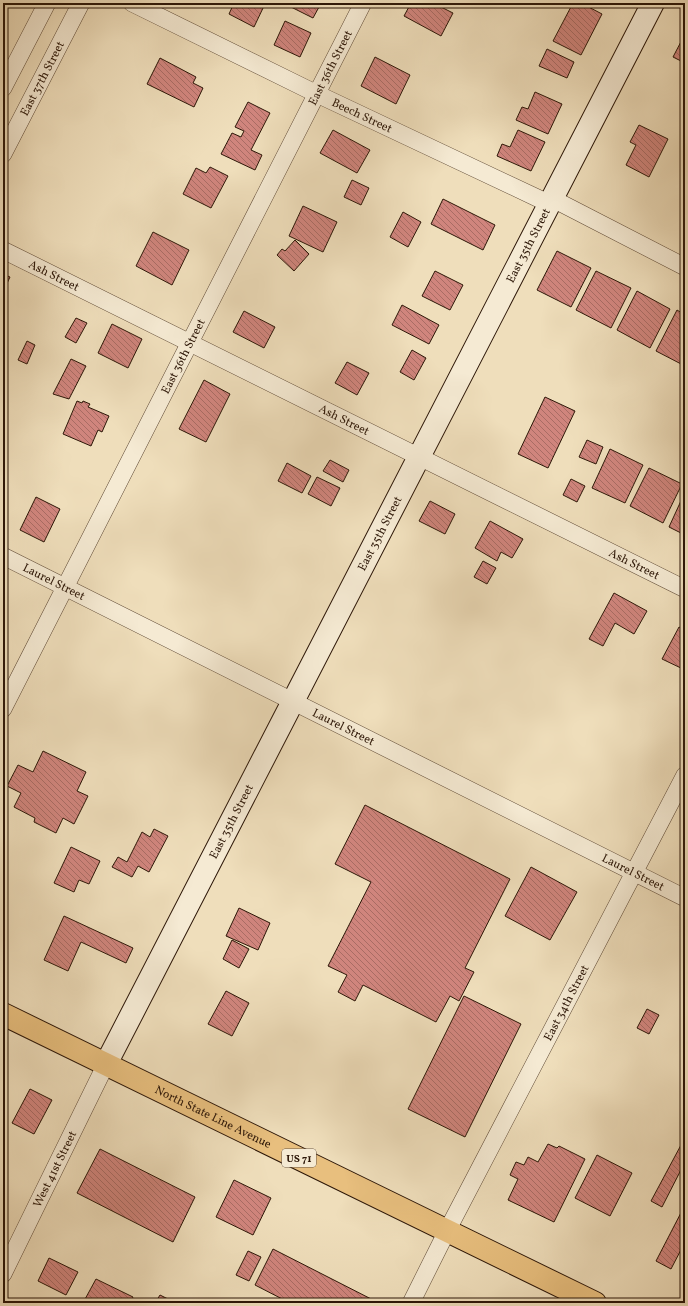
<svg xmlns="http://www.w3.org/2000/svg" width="688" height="1306" font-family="Vollkorn,serif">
  <defs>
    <pattern id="building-back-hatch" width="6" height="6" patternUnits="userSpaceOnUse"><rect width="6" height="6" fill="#d0857d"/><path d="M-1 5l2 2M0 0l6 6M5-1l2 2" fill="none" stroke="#a96c64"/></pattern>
  </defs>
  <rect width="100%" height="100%" fill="#efdebb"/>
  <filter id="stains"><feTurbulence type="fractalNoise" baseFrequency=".005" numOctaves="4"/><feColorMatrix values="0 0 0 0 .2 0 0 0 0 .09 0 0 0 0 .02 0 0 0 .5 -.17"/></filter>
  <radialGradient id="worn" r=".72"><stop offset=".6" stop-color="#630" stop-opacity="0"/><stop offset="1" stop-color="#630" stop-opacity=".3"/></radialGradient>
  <g fill="url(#building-back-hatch)" stroke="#2d1708">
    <path d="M 234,3 L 257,3 L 264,6 L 254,27 L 229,14 Z"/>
    <path d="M 283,3 L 312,3 L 319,7 L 313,18 Z"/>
    <path d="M 411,3 L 433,3 L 453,13 L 441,36 L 404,16 Z"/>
    <path d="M 573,3 L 581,3 L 602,14 L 581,55 L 553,41 Z"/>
    <path d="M 285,21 L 311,33 L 300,57 L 274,45 Z"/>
    <path d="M 685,34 L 685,63 L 673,57 Z"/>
    <path d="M 547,49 L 574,62 L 567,78 L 539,66 Z"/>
    <path d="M 375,57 L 410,75 L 396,104 L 361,86 Z"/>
    <path d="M 160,58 L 196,77 L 193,83 L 203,88 L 194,107 L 147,84 Z"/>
    <path d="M 535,92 L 562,104 L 548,134 L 516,120 L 522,107 L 528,109 Z"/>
    <path d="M 248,102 L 270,113 L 251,150 L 262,155 L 255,170 L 221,154 L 232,133 L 241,137 L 244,131 L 235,127 Z"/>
    <path d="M 639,125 L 668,139 L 649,177 L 626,165 L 636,145 L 630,142 Z"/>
    <path d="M 333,130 L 370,150 L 357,173 L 320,153 Z"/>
    <path d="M 518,130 L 545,142 L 531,171 L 497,156 L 502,144 L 510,147 Z"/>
    <path d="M 210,167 L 228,176 L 211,208 L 183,194 L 196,168 L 206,173 Z"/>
    <path d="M 352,180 L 369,188 L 361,205 L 344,197 Z"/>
    <path d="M 443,199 L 495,225 L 483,250 L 431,224 Z"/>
    <path d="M 303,206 L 337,222 L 323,252 L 289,236 Z"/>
    <path d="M 403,212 L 421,222 L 408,247 L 390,237 Z"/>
    <path d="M 153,232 L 189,250 L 172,285 L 136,266 Z"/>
    <path d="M 295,240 L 309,254 L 294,271 L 277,255 L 282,249 L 285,251 Z"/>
    <path d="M 557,251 L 591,268 L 571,307 L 537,290 Z"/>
    <path d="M 435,271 L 463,285 L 450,310 L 422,296 Z"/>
    <path d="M 596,271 L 631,288 L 611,328 L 576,310 Z"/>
    <path d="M 3,274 L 10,277 L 3,292 Z"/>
    <path d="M 637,291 L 670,309 L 650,348 L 617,330 Z"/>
    <path d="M 402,305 L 439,325 L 429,344 L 392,325 Z"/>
    <path d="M 677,310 L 685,315 L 685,366 L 656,351 Z"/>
    <path d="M 244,311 L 275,327 L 264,348 L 233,332 Z"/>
    <path d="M 76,318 L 87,323 L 76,343 L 65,337 Z"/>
    <path d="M 112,324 L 142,339 L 128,368 L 98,353 Z"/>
    <path d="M 27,341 L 35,345 L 27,364 L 18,360 Z"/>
    <path d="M 412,350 L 426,358 L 414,380 L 400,372 Z"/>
    <path d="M 71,359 L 86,366 L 69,399 L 53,394 Z"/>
    <path d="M 347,362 L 369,373 L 357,395 L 335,383 Z"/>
    <path d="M 204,380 L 230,394 L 206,442 L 179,429 Z"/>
    <path d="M 545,397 L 575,411 L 548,468 L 518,454 Z"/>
    <path d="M 77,401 L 82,403 L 83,401 L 90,404 L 88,407 L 109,416 L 102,432 L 98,430 L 91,446 L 63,434 Z"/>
    <path d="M 587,440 L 603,447 L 596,464 L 579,457 Z"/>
    <path d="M 610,449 L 643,465 L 625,503 L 592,488 Z"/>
    <path d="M 330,460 L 349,470 L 343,482 L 323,471 Z"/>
    <path d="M 287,463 L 311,476 L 302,493 L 278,481 Z"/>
    <path d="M 649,468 L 682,484 L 663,523 L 630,506 Z"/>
    <path d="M 317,477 L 340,488 L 331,506 L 308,494 Z"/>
    <path d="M 571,479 L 585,486 L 577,502 L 563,495 Z"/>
    <path d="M 685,492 L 685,535 L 669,527 Z"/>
    <path d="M 36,497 L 60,509 L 44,542 L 20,530 Z"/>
    <path d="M 430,501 L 455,514 L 445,534 L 419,521 Z"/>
    <path d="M 490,521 L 523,539 L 512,558 L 501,552 L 497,561 L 475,548 Z"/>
    <path d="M 483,561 L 496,568 L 487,584 L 474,577 Z"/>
    <path d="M 614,593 L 647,611 L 634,634 L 615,623 L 603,646 L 589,639 Z"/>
    <path d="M 679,627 L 685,630 L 685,666 L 683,669 L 662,659 Z"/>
    <path d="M 43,751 L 86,772 L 77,791 L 88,796 L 74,824 L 63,818 L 56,833 L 34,822 L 35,818 L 14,807 L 21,793 L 7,786 L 18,765 L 33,772 Z"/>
    <path d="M 365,805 L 510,879 L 465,968 L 474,972 L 459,1001 L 450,996 L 436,1022 L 363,985 L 355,1001 L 338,992 L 347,975 L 328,966 L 371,882 L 335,864 Z"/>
    <path d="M 154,829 L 168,836 L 149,872 L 138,866 L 132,877 L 112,867 L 118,857 L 127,862 L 142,832 L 150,837 Z"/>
    <path d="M 71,847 L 100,861 L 89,884 L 79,880 L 74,892 L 54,883 Z"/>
    <path d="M 531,867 L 577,892 L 550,940 L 505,916 Z"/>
    <path d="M 239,908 L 270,923 L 258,950 L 226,936 Z"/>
    <path d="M 64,916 L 133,948 L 126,963 L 81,942 L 68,971 L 44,960 Z"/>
    <path d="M 232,940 L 249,949 L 239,968 L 223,959 Z"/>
    <path d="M 226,991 L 249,1003 L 232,1036 L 208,1024 Z"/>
    <path d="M 464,996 L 521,1024 L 465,1137 L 408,1109 Z"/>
    <path d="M 647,1009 L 659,1015 L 649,1034 L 637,1028 Z"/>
    <path d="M 30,1089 L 52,1100 L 34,1134 L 12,1123 Z"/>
    <path d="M 548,1144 L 557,1148 L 559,1146 L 585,1159 L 554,1222 L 508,1200 L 518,1179 L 510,1175 L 516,1162 L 524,1165 L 528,1157 L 538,1162 Z"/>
    <path d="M 681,1145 L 685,1147 L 685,1162 L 662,1207 L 651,1201 Z"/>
    <path d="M 100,1149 L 195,1197 L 173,1242 L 77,1193 Z"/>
    <path d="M 597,1155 L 632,1173 L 610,1216 L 575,1198 Z"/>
    <path d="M 234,1180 L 271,1198 L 253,1235 L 216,1217 Z"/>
    <path d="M 685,1205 L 685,1242 L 671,1269 L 656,1261 Z"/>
    <path d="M 273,1249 L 379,1303 L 290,1303 L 255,1285 Z"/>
    <path d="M 248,1251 L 261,1257 L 249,1281 L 236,1275 Z"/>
    <path d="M 49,1258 L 78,1272 L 66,1295 L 38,1281 Z"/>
    <path d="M 96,1279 L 133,1297 L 130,1303 L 87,1303 L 84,1301 Z"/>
    <path d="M 160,1295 L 176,1303 L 155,1303 Z"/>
  </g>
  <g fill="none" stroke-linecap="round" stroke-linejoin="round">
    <defs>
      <g id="street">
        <path id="s1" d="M 132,3 L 317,94 L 550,204"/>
        <path d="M 3,88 L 47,3"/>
        <path id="s2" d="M 3,154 L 81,3"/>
        <path d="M 553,199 L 685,267"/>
        <path id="s3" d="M 3,250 L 685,589"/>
        <path id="s4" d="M 3,556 L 685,898"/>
        <path id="s5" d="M 3,709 L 363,3"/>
        <path id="s6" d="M 3,1274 L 106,1064"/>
        <path id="s7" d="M 411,1303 L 447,1231 L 685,775"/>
      </g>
      <g id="secondary">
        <path id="s8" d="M 106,1064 L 653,3"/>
      </g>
      <g id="primary">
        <path id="s9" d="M 3,1014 L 595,1303"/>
      </g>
    </defs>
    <use href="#street" stroke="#5e4935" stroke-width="18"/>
    <use href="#secondary" stroke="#2d1708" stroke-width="24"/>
    <use href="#primary" stroke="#2d1708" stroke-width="24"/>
    <use href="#street" stroke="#f5ead3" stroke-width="17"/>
    <use href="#secondary" stroke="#f5ead3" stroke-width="22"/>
    <use href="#primary" stroke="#e8bf7e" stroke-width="22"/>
  </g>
  <g text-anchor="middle" stroke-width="3" stroke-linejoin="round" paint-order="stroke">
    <rect fill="#f5ead3" stroke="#695645" stroke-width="1" x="282" y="1149" width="34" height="18" rx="3"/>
    <g font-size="11" font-weight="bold" fill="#2d1708">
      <text x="299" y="1162">US 71</text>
    </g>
    <g font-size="12" fill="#2d1708" stroke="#f5ead3">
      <text dy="4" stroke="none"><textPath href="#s5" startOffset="720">East 36th Street</textPath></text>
      <text dy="4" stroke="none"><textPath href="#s2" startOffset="85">East 37th Street</textPath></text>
      <text dy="4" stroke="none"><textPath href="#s1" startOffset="256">Beech Street</textPath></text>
      <text dy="4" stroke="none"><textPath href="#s8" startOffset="921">East 35th Street</textPath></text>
      <text dy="4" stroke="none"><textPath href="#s3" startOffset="57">Ash Street</textPath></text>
      <text dy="4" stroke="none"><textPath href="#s5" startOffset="396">East 36th Street</textPath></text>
      <text dy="4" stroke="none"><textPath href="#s3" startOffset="381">Ash Street</textPath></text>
      <text dy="4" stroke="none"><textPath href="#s8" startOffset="597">East 35th Street</textPath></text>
      <text dy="4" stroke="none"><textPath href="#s3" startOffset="705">Ash Street</textPath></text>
      <text dy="4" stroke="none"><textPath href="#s4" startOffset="57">Laurel Street</textPath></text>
      <text dy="4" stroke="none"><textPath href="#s4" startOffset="381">Laurel Street</textPath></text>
      <text dy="4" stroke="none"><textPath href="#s8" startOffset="273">East 35th Street</textPath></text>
      <text dy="4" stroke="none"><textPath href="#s4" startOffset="705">Laurel Street</textPath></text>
      <text dy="4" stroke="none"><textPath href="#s7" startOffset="338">East 34th Street</textPath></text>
      <text dy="4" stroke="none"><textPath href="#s9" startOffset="234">North State Line Avenue</textPath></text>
      <text dy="4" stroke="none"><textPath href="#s6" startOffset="117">West 41st Street</textPath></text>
    </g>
  </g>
  <rect width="688" height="1306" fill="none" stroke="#efdebb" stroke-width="16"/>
  <rect x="4" y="4" width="680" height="1298" fill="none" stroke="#2d1708" stroke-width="2"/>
  <rect x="8" y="8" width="672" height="1290" fill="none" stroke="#2d1708"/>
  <rect width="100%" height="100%" filter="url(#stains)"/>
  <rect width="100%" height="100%" fill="url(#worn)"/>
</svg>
